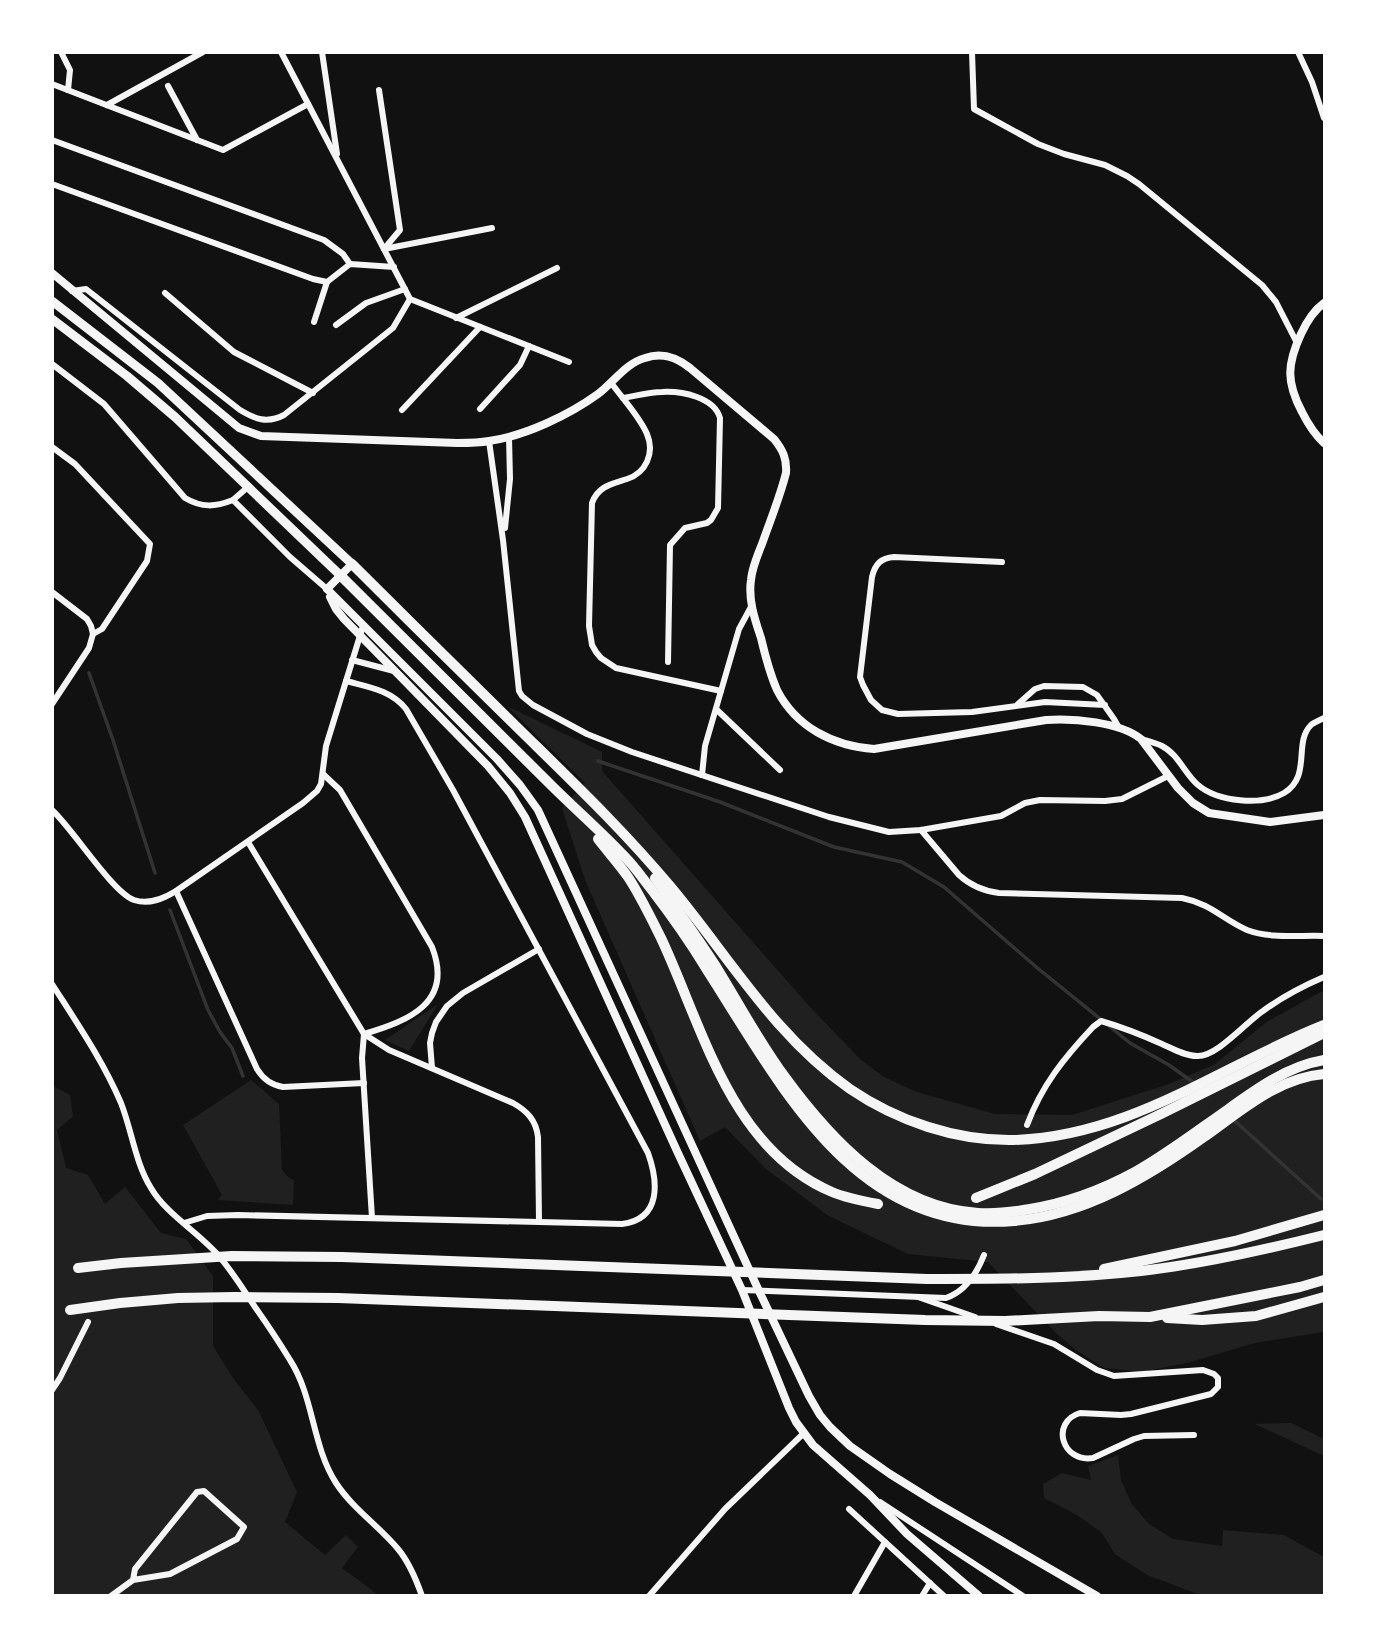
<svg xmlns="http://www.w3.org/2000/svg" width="1377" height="1648" font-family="'Noto Serif',serif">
  <rect width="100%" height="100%" fill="#111"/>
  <g fill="#202020">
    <path d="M 507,706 L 602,752 L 602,771 L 810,1007 L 861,1060 L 884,1077 L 917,1092 L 995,1114 L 1072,1115 L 1169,1084 L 1215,1064 L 1268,1021 L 1324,990 L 1324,1332 L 1255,1343 L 1191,1362 L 1142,1372 L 1104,1368 L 1076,1350 L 1057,1334 L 988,1262 L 908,1254 L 827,1215 L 766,1169 L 725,1127 L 700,1141 L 585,880 L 562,808 L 585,783 Z"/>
    <path d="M 438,1004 L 409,1051 L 385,1040 Z"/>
    <path d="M 251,1080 L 279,1104 L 282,1170 L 289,1178 L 294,1180 L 293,1205 L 218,1200 L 222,1195 L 183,1125 Z"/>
    <path d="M 52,1083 L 55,1087 L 70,1095 L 73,1116 L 57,1130 L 66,1168 L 88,1175 L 105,1204 L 125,1187 L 161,1233 L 186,1239 L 213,1276 L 213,1346 L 233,1378 L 258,1410 L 297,1492 L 285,1522 L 325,1555 L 346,1535 L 358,1547 L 342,1568 L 372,1590 L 377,1595 L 53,1595 Z"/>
    <path d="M 1291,1423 L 1324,1439 L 1324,1456 L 1255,1424 Z"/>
    <path d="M 1118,1455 L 1121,1480 L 1131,1503 L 1149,1524 L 1173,1539 L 1222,1546 L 1223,1530 L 1284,1535 L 1324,1557 L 1324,1595 L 1200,1595 L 1147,1575 L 1115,1554 L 1102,1533 L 1077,1515 L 1044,1498 L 1043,1484 L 1062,1473 L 1091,1480 L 1088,1466 Z"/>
  </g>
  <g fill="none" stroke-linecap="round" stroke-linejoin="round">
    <g stroke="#333" stroke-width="3.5">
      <path d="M 89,673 L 113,740 L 155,873"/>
      <path d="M 598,761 L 720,802 L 834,847 L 902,862 L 944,887 L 1035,966 L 1130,1043 L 1169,1065 L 1194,1083"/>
      <path d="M 170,910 L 208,1010 L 220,1032 L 232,1048 L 243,1076"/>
      <path d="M 1236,1122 L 1321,1199"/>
    </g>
    <g stroke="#f5f5f5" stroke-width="6">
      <path d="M 61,52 L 70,70 L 68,90"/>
      <path d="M 281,52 L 410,299 L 569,362"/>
      <path d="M 322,52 L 337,154"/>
      <path d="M 972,52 L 974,109 L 1038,144 L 1064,154 L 1105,165 L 1127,176 L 1139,184 L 1262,285 L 1276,302 L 1297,343"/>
      <path d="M 1298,52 L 1312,82 L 1324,118"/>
      <path d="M 52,84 L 223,150 L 308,104"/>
      <path d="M 168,86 L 197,140"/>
      <path d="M 379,90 L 400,230 L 384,249"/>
      <path d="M 107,105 L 203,52"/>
      <path d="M 52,140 L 324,240 L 343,254 L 350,264"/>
      <path d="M 52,184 L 313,279 L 327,282 L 350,264 L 394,267"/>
      <path d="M 384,249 L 492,228"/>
      <path d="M 72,291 L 86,289 L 240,410 C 255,419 267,424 284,415 L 393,328 L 410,299"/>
      <path d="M 165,293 L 234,352 L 313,393"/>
      <path d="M 456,318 L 557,268"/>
      <path d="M 314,322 L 327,282"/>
      <path d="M 336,325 L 366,303 L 405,289"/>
      <path d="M 52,364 L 104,404 L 185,498 C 202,508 215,507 233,500 L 290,557 L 327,589"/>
      <path d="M 612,384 C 623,399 640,417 647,434 C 655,453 646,473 627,479 C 612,484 598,486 592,503 L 589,626 L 592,645 L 596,652 L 601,658 L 616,668 L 721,691"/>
      <path d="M 623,398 C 635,396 649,392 662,392 C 682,391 714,397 720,418 L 718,508 L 711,520 L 707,523 L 685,528 L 670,545 L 668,662"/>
      <path d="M 480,409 L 520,365 L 529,346"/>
      <path d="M 402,410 L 480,327"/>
      <path d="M 489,441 L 503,540 L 519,691 L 522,696 L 533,705 L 587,734 L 632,752 L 829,817 L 889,832 L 921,830 L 1001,816 L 1025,803 L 1040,800 L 1105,801 L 1122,799 L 1168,776"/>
      <path d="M 52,447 L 75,464 L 150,544 L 147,561 L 102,629 L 93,634"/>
      <path d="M 233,500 L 249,486"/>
      <path d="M 505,528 L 510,479 L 509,437"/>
      <path d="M 1002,562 L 894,557 C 881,558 875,564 872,577 L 860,677 L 863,685 L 871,700 L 882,710 L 898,714 L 972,712 L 1045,702 L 1105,705"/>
      <path d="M 52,592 L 87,619 L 91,626 L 93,634 L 89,648 L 52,704"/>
      <path d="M 352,660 L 394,671"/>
      <path d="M 1018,704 L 1035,689 L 1044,686 L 1083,687 L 1097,695 L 1114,719 L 1118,726"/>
      <path d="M 716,709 L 780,770"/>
      <path d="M 1141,739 C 1148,741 1156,743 1162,746 C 1178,754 1185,774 1198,785 C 1218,802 1262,806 1284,793 C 1312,776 1293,743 1311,725 C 1314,722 1320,720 1324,718"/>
      <path d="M 323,774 L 340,790 L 432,947 C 454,1003 408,1021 364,1034"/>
      <path d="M 702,775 L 705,746 L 721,691 L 739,629 L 752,605"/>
      <path d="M 52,810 C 73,829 112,892 134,900 C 149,905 163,899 176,891 L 303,803 L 317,791 L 321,784 L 326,746 L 363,626"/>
      <path d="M 921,830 L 959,875 C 971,886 983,891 999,893 L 1182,898 C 1212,904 1222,919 1247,930 C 1270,939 1300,935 1324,936"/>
      <path d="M 248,842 L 364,1034 L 362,1058 L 372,1218"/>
      <path d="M 176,891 L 257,1069 C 263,1079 271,1085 283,1087 L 364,1083"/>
      <path d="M 52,984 C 77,1023 103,1061 121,1103 C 132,1131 135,1162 151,1188 C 166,1214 198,1232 218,1255 C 232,1271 243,1289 255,1307 C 267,1324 279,1342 290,1360 C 314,1397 312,1446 336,1483 C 353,1509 379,1526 398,1549 C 409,1562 416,1579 422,1596"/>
      <path d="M 364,1034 L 389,1050 L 513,1103 C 527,1111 536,1120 538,1137 L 539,1222"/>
      <path d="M 432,1068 L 430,1043 L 432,1033 L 436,1022 L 447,1006 L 463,993 L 539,949"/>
      <path d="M 1027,1125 C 1042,1085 1064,1058 1093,1027 L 1101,1021 C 1122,1027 1142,1035 1162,1044 C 1173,1049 1185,1056 1197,1056 C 1217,1057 1246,1022 1263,1011 C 1282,997 1303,986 1324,977"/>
      <path d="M 184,1223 L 207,1216 L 238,1215 L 622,1224 C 662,1219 658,1181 648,1153 L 453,790 L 406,709 C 391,690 368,687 346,681"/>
      <path d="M 742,1290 L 946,1298 C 966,1291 977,1273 984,1255"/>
      <path d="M 918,1297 L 975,1317"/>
      <path d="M 996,1324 L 1054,1344 L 1097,1370 L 1114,1376 L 1203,1370 L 1214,1374 L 1218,1378 L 1218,1387 L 1211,1394 L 1131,1414 L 1121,1415 L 1080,1413 C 1050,1422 1062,1463 1093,1458 L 1134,1439 L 1144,1436 L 1194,1435"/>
      <path d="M 52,1390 L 60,1378 L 88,1322"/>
      <path d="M 880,1502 L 1023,1596"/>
      <path d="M 849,1509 L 944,1596"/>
      <path d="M 111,1596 L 133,1580 L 170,1574 L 237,1539 L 244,1527 L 204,1491 L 197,1492 L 135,1569 L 133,1580"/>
      <path d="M 649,1596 L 725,1509 L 804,1433"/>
      <path d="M 854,1596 L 885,1542"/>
      <path d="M 922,1596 L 930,1583"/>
    </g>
    <g stroke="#f5f5f5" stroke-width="8">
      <path d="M 52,273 L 239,428 L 261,436 L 457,443 C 468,443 479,443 489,441 C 525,436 569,415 598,394 C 613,383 626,363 645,358 C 662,352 676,357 690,368 L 774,439 C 783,450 787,459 786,473 C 780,497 770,521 762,544 C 757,556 752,568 751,580 C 748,600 755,620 761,638 C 765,655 770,674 777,690 C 796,727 833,746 874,749 L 1046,720 C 1073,718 1120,722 1141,739 L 1178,788 L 1193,803 L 1209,813 L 1270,822 L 1324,815"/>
      <path d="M 1324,303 C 1313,311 1307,321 1301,334 C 1287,364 1286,382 1302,412 C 1308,424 1314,434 1324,443"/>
      <path d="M 327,589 L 497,759 L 520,785 L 538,810 L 759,1291 L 809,1396 L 820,1415 L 830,1427 L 850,1446 L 890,1474 L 935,1502 L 1097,1596"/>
      <path d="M 327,589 L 352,564"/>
      <path d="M 330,597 L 336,609 L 344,619 L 488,766 L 510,793 L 525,817 L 677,1151 L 742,1290 L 789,1408 L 796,1422 L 813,1445 L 870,1495 L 907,1534 L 979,1596"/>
    </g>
    <g stroke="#f5f5f5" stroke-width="9">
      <path d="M 52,301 L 158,383 L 352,564"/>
      <path d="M 52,319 L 127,376 L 175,417 L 341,576"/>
    </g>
    <g stroke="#f5f5f5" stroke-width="10">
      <path d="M 352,564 C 409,621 467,678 524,734 C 574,783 625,832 670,886 C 728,955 774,1036 850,1089 C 897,1121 956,1141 1013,1140 C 1130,1137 1220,1066 1324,1025"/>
      <path d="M 341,576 C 411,645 481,715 551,785 C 575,809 602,832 626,858 C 635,867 643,879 651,889 C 671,915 690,942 707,970 C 780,1083 854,1235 1014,1221 C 1085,1215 1148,1177 1204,1137 C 1241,1111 1277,1078 1324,1074"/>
      <path d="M 598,839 C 608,852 619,864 628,877 C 640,895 651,918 661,938 C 703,1027 730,1149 832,1192 C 846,1198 862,1201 878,1204"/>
      <path d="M 655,878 C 675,907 696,935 715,965 C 738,1002 759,1042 785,1077 C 831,1140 894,1208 978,1213 C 995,1214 1013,1212 1030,1209 C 1067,1203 1102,1190 1135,1172 C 1167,1154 1197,1131 1227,1110 C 1256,1089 1288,1066 1324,1060"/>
      <path d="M 976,1198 L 1035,1174 L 1161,1114 L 1324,1033"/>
      <path d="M 78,1268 L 121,1263 L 232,1256 L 342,1257 L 927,1279 C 998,1279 1070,1279 1141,1271 C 1203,1264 1264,1250 1324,1235"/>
      <path d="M 1104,1269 L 1235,1241 L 1324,1215"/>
      <path d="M 70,1310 L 120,1303 L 178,1298 L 235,1297 L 338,1298 L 925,1320 L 1005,1321 L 1099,1316 L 1150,1317 L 1300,1287 L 1324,1280"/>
      <path d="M 1167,1318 L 1202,1320 L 1256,1316 L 1324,1297"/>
    </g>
  </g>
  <rect width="1377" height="1648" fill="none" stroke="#ffffff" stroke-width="108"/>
</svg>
